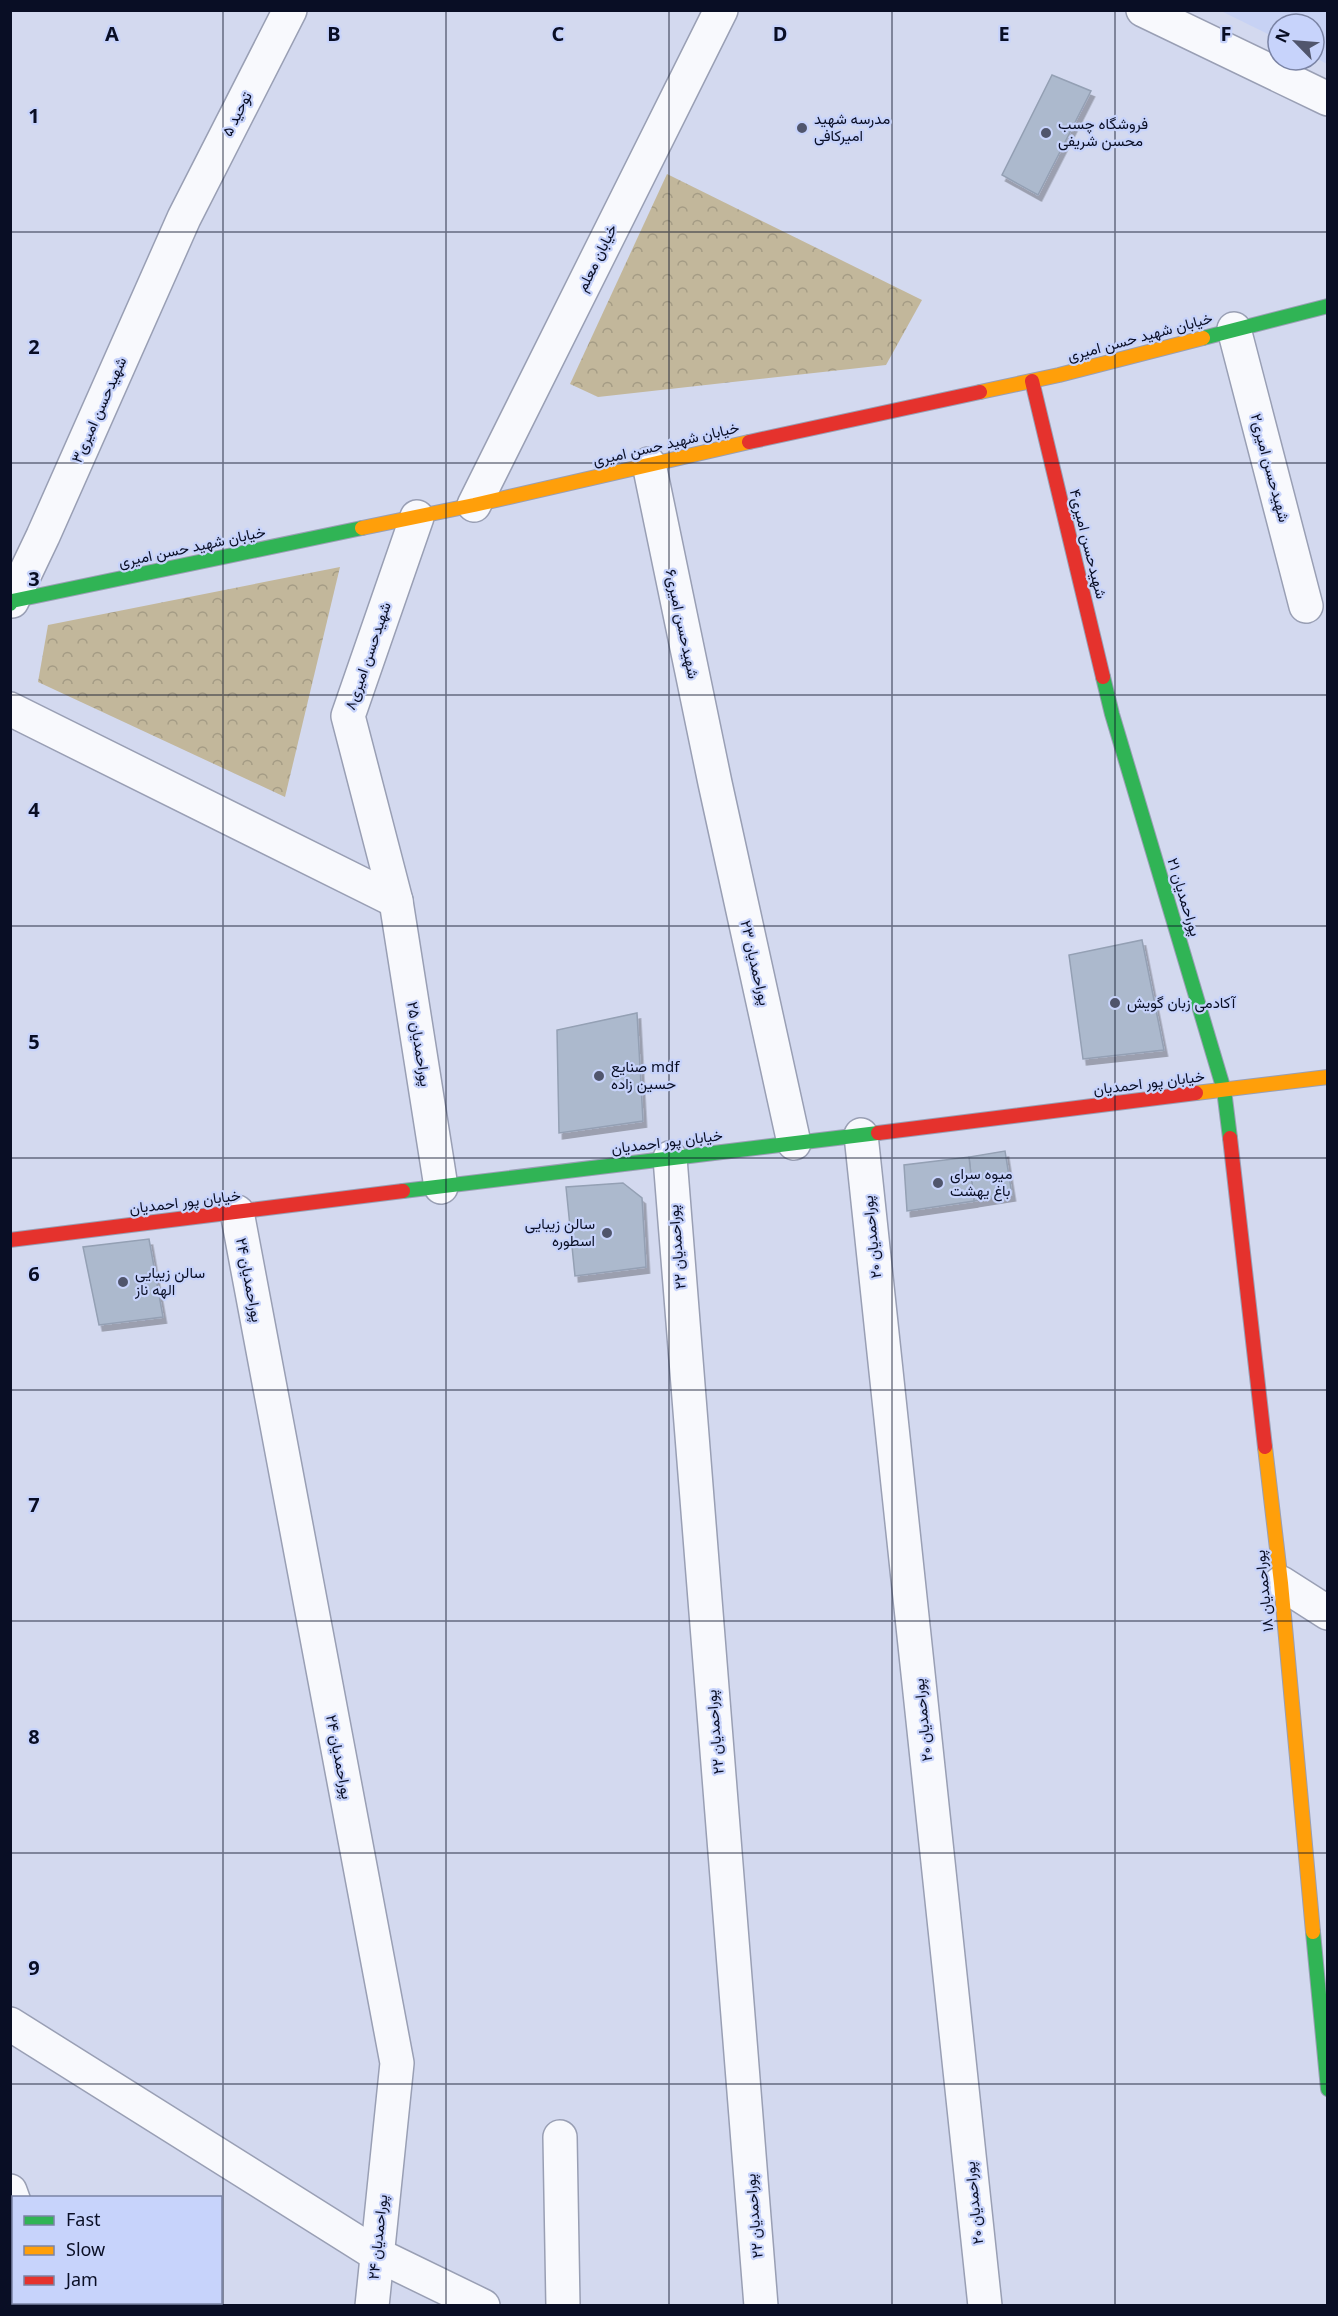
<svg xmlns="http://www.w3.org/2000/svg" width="1338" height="2316" font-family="'Noto Sans',Vazirmatn,sans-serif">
  <defs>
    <pattern id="forest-crowns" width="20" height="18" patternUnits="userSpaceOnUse" patternTransform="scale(1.5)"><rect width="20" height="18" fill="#c2b79b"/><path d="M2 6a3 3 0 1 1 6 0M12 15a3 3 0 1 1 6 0" fill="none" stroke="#a59c85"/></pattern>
    <filter id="shadow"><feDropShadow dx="3.5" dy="6" stdDeviation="0" flood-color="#0004"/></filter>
  </defs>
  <rect width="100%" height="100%" fill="#d3d9ef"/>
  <path fill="#c7d2f4" d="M 1221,11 L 1327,11 L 1327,64 L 1314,57 L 1314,24 L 1278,24 L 1278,39 Z"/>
  <g fill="url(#forest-crowns)">
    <path d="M 667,174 L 922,300 L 886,365 L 598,397 L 570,384 Z"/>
    <path d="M 340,567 L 285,797 L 38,682 L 48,625 Z"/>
  </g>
  <g fill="#acb9cd" stroke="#94a0b4" stroke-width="1.5" filter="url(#shadow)">
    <path d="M 1052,75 L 1091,91 L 1038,195 L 1002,175 Z"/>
    <path d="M 1142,940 L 1164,1050 L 1083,1059 L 1069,955 Z"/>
    <path d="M 637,1013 L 643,1121 L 559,1133 L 557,1030 Z"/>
    <path d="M 1005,1151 L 1012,1195 L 974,1201 L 969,1157 Z"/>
    <path d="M 969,1157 L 974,1201 L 907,1211 L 904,1165 Z"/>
    <path d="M 623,1183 L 642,1198 L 646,1267 L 575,1276 L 566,1187 Z"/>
    <path d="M 149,1239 L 163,1317 L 99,1325 L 83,1247 Z"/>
  </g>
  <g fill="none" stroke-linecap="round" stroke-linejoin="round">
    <defs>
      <g id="street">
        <path d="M 1143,10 L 1328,99"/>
        <path d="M 1234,329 L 1306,606"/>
        <path d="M 649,464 L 715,783 L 794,1143"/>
        <path d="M 474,505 L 721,10"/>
        <path d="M 417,517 L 348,716 L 396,901 L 441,1187"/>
        <path d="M 12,601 L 43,536 L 184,218 L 290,10"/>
        <path d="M 10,709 L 396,901"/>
        <path d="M 861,1135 L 985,2306"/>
        <path d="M 670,1158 L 761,2306"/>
        <path d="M 237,1212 L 397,2063 L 372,2306"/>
        <path d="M 1281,1583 L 1328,1613"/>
        <path d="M 10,2024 L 376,2254 L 483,2306"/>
        <path d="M 560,2137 L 563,2306"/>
        <path d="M 10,2191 L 14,2202"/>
        <path d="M 40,2302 L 41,2306"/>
      </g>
      <g id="fast">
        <path d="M 1203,338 L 1328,306"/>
        <path d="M 10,604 L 12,601 L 362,528"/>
        <path d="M 1103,677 L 1112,714 L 1224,1090 L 1230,1138"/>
        <path d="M 403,1191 L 878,1133"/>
        <path d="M 1313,1932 L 1328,2089"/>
      </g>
      <g id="slow">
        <path d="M 980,392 L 1059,375 L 1203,338"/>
        <path d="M 362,528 L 474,505 L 749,442"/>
        <path d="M 1196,1093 L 1328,1077"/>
        <path d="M 1265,1447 L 1281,1583 L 1313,1932"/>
      </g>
      <g id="jam">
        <path d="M 1032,381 L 1103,677"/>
        <path d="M 749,442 L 980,392"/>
        <path d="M 878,1133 L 1196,1093"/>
        <path d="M 1230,1138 L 1265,1447"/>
        <path d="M 10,1240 L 403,1191"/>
      </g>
    </defs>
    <use href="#street" stroke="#999fb4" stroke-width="36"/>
    <use href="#fast" stroke="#999fb4" stroke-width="16"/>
    <use href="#slow" stroke="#999fb4" stroke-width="16"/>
    <use href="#jam" stroke="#999fb4" stroke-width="16"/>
    <use href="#street" stroke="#f8f9fd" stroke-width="33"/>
    <use href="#fast" stroke="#30b455" stroke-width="14"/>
    <use href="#slow" stroke="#ff9f0a" stroke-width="14"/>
    <use href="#jam" stroke="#e5322d" stroke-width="14"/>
  </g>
  <path fill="none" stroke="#090e25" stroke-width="1.5" stroke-opacity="0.55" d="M 223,10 L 223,2306M 446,10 L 446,2306M 669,10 L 669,2306M 892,10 L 892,2306M 1115,10 L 1115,2306M 10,232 L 1328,232M 10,463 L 1328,463M 10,695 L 1328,695M 10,926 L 1328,926M 10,1158 L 1328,1158M 10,1390 L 1328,1390M 10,1621 L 1328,1621M 10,1853 L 1328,1853M 10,2084 L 1328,2084"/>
  <g fill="#50556c" stroke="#c7d3fb" stroke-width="2">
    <circle cx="802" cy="128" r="6"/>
    <circle cx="1046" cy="133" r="6"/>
    <circle cx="1115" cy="1003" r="6"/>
    <circle cx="599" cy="1076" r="6"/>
    <circle cx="938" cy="1183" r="6"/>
    <circle cx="607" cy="1233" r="6"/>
    <circle cx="123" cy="1282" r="6"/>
  </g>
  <g text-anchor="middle" stroke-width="4.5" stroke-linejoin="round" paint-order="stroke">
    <g font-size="15" fill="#090e25" stroke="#c7d3fb">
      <text transform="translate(237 114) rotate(-63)" y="5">توحید ۵</text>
      <text transform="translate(597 258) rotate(-64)" y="5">خیابان معلم</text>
      <text transform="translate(1140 337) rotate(-15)" y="5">خیابان شهید حسن امیری</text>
      <text transform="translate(99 410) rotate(-66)" y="5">شهیدحسن امیری۳</text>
      <text transform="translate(666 444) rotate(-13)" y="5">خیابان شهید حسن امیری</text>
      <text transform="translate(1270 468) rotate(75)" y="5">شهیدحسن امیری۲</text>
      <text transform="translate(1088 544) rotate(76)" y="5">شهیدحسن امیری۴</text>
      <text transform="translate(192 547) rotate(-12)" y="5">خیابان شهید حسن امیری</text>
      <text transform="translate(682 624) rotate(78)" y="5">شهیدحسن امیری۶</text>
      <text transform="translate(368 656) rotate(-71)" y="5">شهیدحسن امیری۸</text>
      <text transform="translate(1184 897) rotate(73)" y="5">پوراحمدیان ۲۱</text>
      <text transform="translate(755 963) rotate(77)" y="5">پوراحمدیان ۲۳</text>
      <text transform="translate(419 1044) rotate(81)" y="5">پوراحمدیان ۲۵</text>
      <text transform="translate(1149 1083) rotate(-7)" y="5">خیابان پور احمدیان</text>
      <text transform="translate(667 1142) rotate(-7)" y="5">خیابان پور احمدیان</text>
      <text transform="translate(185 1202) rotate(-7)" y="5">خیابان پور احمدیان</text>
      <text transform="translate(872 1237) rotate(-96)" y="5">پوراحمدیان ۲۰</text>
      <text transform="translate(677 1247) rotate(-95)" y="5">پوراحمدیان ۲۲</text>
      <text transform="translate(249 1280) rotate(79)" y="5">پوراحمدیان ۲۴</text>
      <text transform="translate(1264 1591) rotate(-96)" y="5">پوراحمدیان ۱۸</text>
      <text transform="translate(923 1720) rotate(-96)" y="5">پوراحمدیان ۲۰</text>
      <text transform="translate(715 1732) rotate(-95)" y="5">پوراحمدیان ۲۲</text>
      <text transform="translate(339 1757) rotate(79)" y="5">پوراحمدیان ۲۴</text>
      <text transform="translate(974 2203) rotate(-96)" y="5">پوراحمدیان ۲۰</text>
      <text transform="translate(754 2216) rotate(-95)" y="5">پوراحمدیان ۲۲</text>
      <text transform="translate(378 2237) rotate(-84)" y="5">پوراحمدیان ۲۴</text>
    </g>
    <g font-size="15" fill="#090e25" stroke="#c7d3fb" text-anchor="start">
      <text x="814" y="124">مدرسه شهید<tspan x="814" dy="17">امیرکافی</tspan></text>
      <text x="1058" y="129">فروشگاه چسب<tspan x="1058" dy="17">محسن شریفی</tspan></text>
      <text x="1127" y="1008">آکادمی زبان گویش</text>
      <text x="611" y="1072">صنایع mdf<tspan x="611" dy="17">حسین زاده</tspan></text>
      <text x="950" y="1179">میوه سرای<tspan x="950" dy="17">باغ یهشت</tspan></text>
      <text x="595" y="1229" text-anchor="end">سالن زیبایی<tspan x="595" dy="17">اسطوره</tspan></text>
      <text x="135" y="1278">سالن زیبایی<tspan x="135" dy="17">الهه ناز</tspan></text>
    </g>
  </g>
  <g font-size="20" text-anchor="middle" font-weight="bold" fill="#090e25" stroke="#c7d3fb" stroke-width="4.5" stroke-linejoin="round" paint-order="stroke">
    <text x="112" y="41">A</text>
    <text x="334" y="41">B</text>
    <text x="558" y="41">C</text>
    <text x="780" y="41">D</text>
    <text x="1004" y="41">E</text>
    <text x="1226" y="41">F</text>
    <text x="34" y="123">1</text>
    <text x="34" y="354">2</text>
    <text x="34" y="586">3</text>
    <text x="34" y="817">4</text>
    <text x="34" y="1049">5</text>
    <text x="34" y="1281">6</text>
    <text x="34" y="1512">7</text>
    <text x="34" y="1744">8</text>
    <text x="34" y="1975">9</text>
  </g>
  <rect width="1338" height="2316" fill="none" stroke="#090e25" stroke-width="24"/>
  <rect x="12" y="2196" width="210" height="108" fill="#c7d3fb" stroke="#7b84a5" stroke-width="1.5"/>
  <rect x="24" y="2216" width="30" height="9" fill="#30b455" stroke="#7b84a5" stroke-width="1.5"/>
  <text x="66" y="2226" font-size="18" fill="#090e25">Fast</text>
  <rect x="24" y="2246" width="30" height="9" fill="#ff9f0a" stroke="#7b84a5" stroke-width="1.5"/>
  <text x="66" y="2256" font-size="18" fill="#090e25">Slow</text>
  <rect x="24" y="2276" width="30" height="9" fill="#e5322d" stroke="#7b84a5" stroke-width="1.5"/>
  <text x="66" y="2286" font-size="18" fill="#090e25">Jam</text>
  <g transform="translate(1296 42) rotate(295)"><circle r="28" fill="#c7d3fb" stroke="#7b84a5" stroke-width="1.5"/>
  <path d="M0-4.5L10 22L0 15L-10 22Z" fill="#50556c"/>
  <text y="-9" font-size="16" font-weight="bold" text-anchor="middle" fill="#090e25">N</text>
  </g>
</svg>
